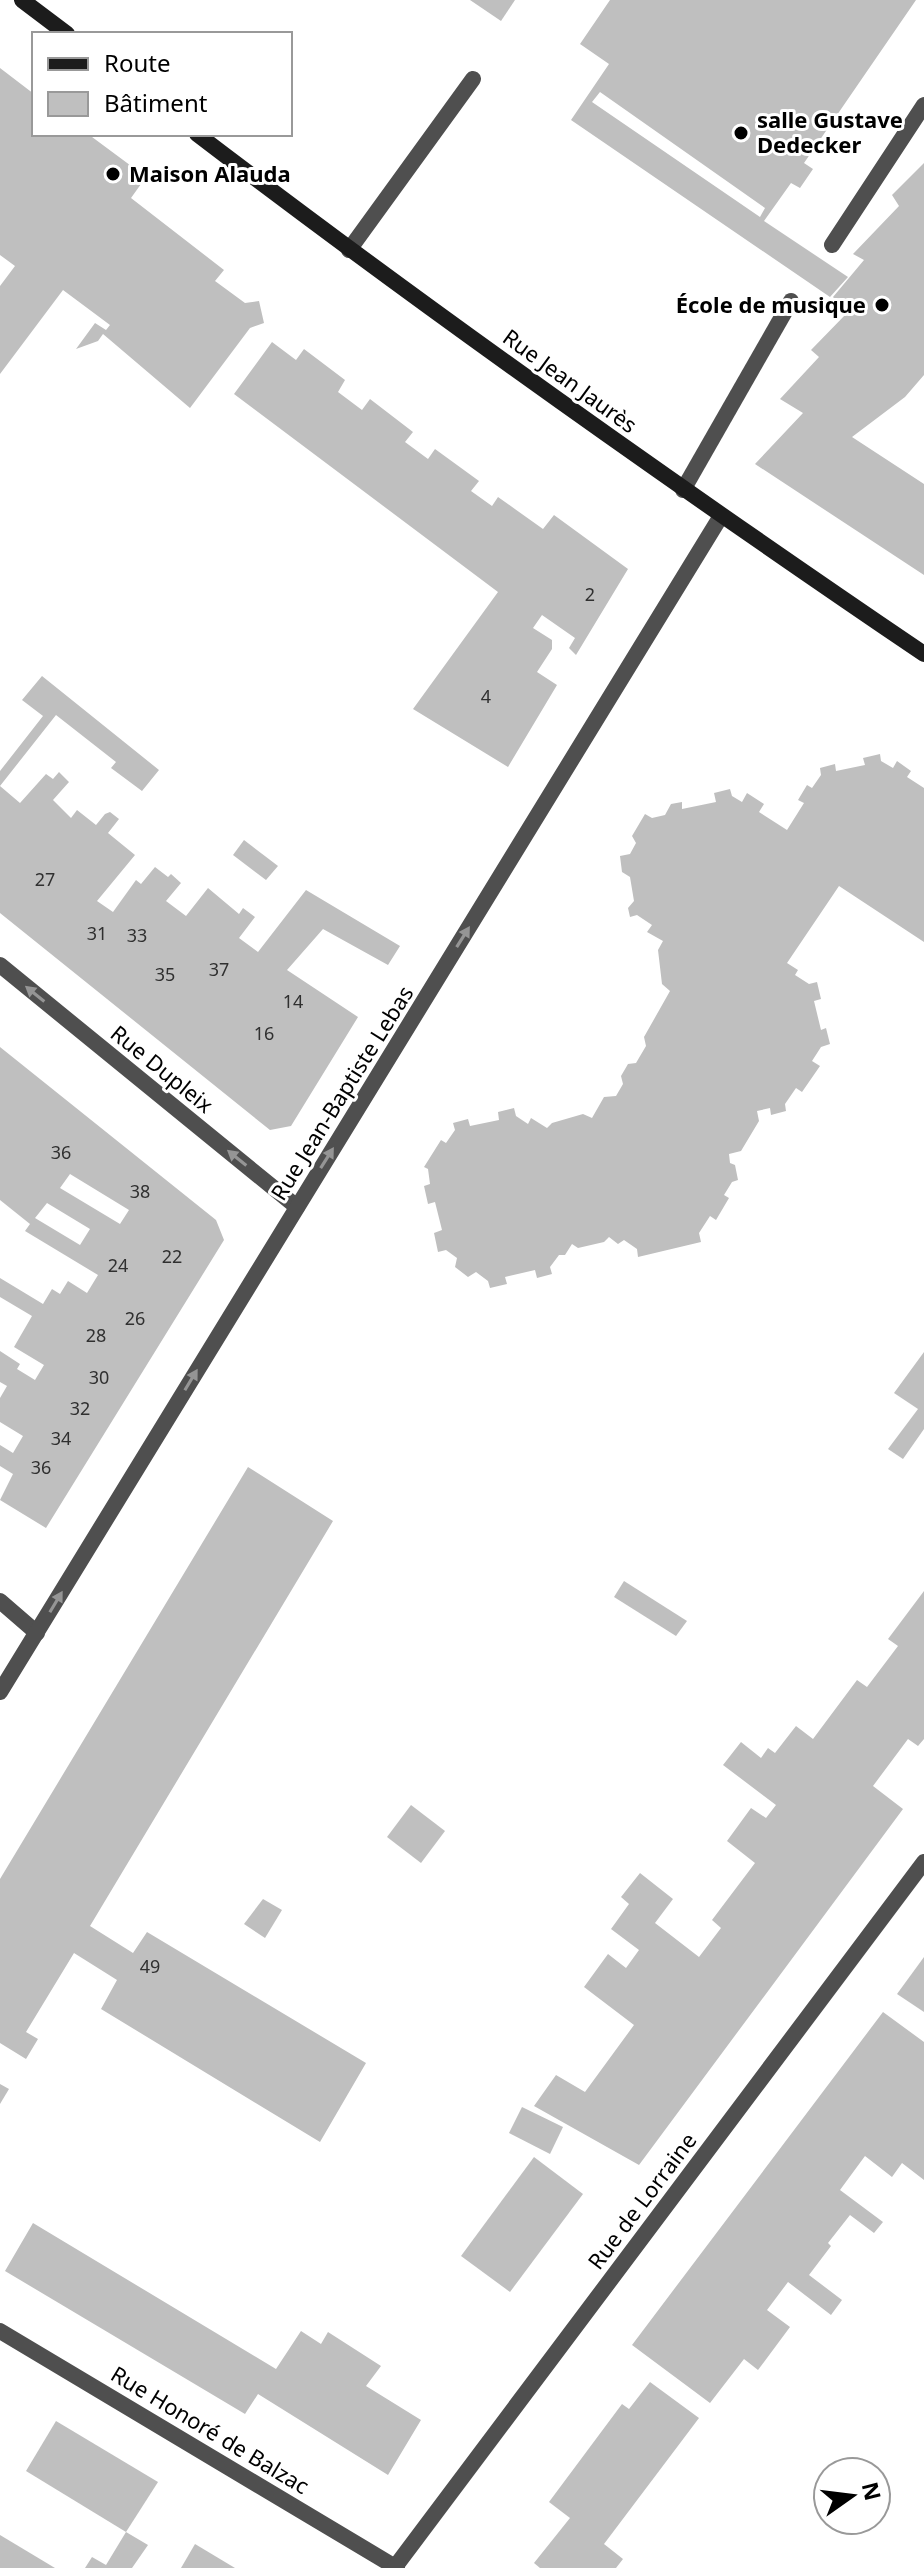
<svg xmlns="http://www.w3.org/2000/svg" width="924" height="2568" font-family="'Noto Sans',sans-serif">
  <rect width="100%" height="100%" fill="#fff"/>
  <g fill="#bfbfbf" fill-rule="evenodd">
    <path d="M 470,0 L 515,0 L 501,21 Z"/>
    <path d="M 610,0 L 916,0 L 804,163 L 813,169 L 800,188 L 791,183 L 764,221 L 848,277 L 830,297 L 571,120 L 609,64 L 580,44 ZM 600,92 L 765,208 L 760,217 L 592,102 Z"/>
    <path d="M 0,68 L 34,94 L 34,134 L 88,134 L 146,177 L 131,198 L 224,270 L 215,281 L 245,303 L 259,301 L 264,323 L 250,328 L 190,408 L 103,334 L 98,341 L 76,349 L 95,323 L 106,330 L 110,325 L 63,290 L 0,374 L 0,286 L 15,266 L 0,255 Z"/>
    <path d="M 924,163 L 924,375 L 905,397 L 852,437 L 924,484 L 924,575 L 755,464 L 803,413 L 780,399 L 819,357 L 811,350 L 847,313 L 833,297 L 864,260 L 853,254 L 899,206 L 892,195 Z"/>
    <path d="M 272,342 L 296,360 L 304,349 L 345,380 L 338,392 L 362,410 L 370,399 L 413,432 L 405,442 L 428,459 L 435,449 L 479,481 L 471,491 L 492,506 L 498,497 L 543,529 L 554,515 L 628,569 L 576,655 L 569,648 L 575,638 L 542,615 L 533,628 L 552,640 L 552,649 L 537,672 L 557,685 L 508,767 L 413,709 L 498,592 L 234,394 Z"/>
    <path d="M 42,676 L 159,770 L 142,791 L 111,768 L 116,762 L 56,715 L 0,786 L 20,803 L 46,774 L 53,779 L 59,772 L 69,782 L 53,800 L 71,818 L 77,810 L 96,825 L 105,814 L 110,812 L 119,819 L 108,833 L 135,855 L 97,901 L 113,912 L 136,880 L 141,884 L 155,867 L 168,877 L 171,874 L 181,883 L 166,901 L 186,916 L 208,888 L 239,914 L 243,908 L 255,917 L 239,938 L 258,952 L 306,890 L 400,946 L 388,965 L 323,929 L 287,970 L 358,1017 L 291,1126 L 270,1130 L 0,913 L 0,771 L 43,716 L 22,700 Z"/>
    <path d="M 880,754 L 881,761 L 893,768 L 897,761 L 911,771 L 907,777 L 924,788 L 924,942 L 839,886 L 787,963 L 798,970 L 795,975 L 809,984 L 817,982 L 821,999 L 814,1001 L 821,1030 L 826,1028 L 830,1044 L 821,1047 L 812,1061 L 820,1066 L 802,1092 L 796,1088 L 785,1104 L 786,1111 L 771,1115 L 770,1108 L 757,1111 L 759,1121 L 741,1151 L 729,1154 L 730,1163 L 735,1165 L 738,1180 L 732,1182 L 724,1195 L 729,1198 L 716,1220 L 710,1216 L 699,1233 L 701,1242 L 638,1257 L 637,1249 L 624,1240 L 618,1244 L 609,1237 L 604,1242 L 578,1248 L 572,1244 L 565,1255 L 559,1255 L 550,1267 L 552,1274 L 537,1278 L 535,1270 L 505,1277 L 507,1284 L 490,1288 L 488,1281 L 476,1272 L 468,1277 L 455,1267 L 457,1258 L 446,1250 L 438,1252 L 434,1233 L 442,1230 L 435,1202 L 428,1204 L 424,1186 L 430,1184 L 428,1169 L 424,1167 L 441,1140 L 446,1143 L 455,1130 L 453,1123 L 468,1119 L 470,1126 L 499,1120 L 498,1112 L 514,1108 L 516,1116 L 528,1124 L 531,1118 L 547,1128 L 552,1123 L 583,1114 L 592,1118 L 604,1097 L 616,1096 L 623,1084 L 621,1076 L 628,1064 L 636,1063 L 646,1046 L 644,1037 L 670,991 L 662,984 L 658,950 L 663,941 L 647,932 L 652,925 L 637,915 L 630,917 L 628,908 L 634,901 L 630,877 L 622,872 L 620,856 L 630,854 L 636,843 L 632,836 L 645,814 L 652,818 L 665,815 L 671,804 L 682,802 L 682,809 L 716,802 L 714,793 L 730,789 L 732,796 L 742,802 L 747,793 L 764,804 L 759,812 L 787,830 L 804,803 L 798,800 L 807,785 L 812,788 L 821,775 L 820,768 L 835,764 L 836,771 L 865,765 L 863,758 Z"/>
    <path d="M 244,840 L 278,866 L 266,880 L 233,855 Z"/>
    <path d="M 0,1047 L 216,1220 L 224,1240 L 46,1528 L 0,1500 L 13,1474 L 0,1466 L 0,1445 L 13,1453 L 23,1436 L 0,1422 L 0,1398 L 7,1386 L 0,1382 L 0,1351 L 20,1364 L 17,1369 L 35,1380 L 44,1365 L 14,1347 L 32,1316 L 0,1297 L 0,1278 L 43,1304 L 52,1289 L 60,1294 L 68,1281 L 87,1293 L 98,1275 L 25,1231 L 30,1224 L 0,1200 ZM 70,1174 L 129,1210 L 120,1224 L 60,1188 ZM 47,1203 L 90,1229 L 80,1245 L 35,1218 Z"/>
    <path d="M 924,1352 L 924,1429 L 903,1459 L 888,1449 L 918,1409 L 894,1393 Z"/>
    <path d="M 248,1467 L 333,1521 L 90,1926 L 133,1953 L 147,1932 L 366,2063 L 320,2142 L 101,2009 L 117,1980 L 74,1953 L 26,2032 L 38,2039 L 26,2059 L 0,2043 L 0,1879 Z"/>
    <path d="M 624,1581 L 687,1621 L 676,1636 L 614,1597 Z"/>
    <path d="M 924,1591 L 924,1739 L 918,1746 L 908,1739 L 873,1786 L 903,1809 L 639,2165 L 534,2106 L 556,2075 L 585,2092 L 634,2025 L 584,1987 L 608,1954 L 626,1968 L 639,1950 L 611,1929 L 629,1904 L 621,1897 L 640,1873 L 673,1899 L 655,1923 L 699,1957 L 721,1928 L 712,1920 L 755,1863 L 727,1841 L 751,1808 L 766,1818 L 776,1805 L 723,1765 L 741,1742 L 761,1758 L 768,1748 L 775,1753 L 796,1726 L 813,1739 L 857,1680 L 867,1687 L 898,1646 L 888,1639 Z"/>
    <path d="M 411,1805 L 445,1831 L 421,1863 L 387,1837 Z"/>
    <path d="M 263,1899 L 282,1910 L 265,1938 L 244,1924 Z"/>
    <path d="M 924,1957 L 924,2012 L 897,1994 Z"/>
    <path d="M 883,2012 L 924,2042 L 924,2180 L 902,2163 L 892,2177 L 865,2156 L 840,2190 L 883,2222 L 874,2233 L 850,2215 L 828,2243 L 831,2246 L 809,2275 L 842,2300 L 831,2315 L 788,2282 L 767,2310 L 790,2327 L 758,2370 L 744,2359 L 710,2403 L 632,2345 Z"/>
    <path d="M 0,2084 L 9,2089 L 0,2104 Z"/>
    <path d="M 522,2107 L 563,2127 L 550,2154 L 509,2133 Z"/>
    <path d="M 534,2157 L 583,2194 L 510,2292 L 461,2256 Z"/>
    <path d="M 33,2223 L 276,2369 L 301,2331 L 321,2344 L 328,2332 L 381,2366 L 366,2386 L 421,2420 L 388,2475 L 258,2394 L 245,2414 L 5,2271 Z"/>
    <path d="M 650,2382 L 699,2418 L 604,2544 L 623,2559 L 616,2568 L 540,2568 L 534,2563 L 570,2518 L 549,2502 L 622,2404 L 629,2409 Z"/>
    <path d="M 56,2421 L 158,2482 L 126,2532 L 26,2471 Z"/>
    <path d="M 126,2532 L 148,2545 L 132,2568 L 85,2568 L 92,2557 L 106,2565 Z"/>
    <path d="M 0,2535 L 55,2568 L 0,2568 Z"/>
    <path d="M 195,2544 L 235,2568 L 181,2568 Z"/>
  </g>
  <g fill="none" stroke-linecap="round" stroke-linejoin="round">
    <g stroke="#4f4f4f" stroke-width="16">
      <path d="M 832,245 L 924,105"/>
      <path d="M 349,250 L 473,79"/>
      <path d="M 683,490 L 791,301"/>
    </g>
    <g stroke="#4f4f4f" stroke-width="16">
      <path d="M 0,965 L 297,1207"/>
      <path d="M 0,1601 L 37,1633"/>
      <path d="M 0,1692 L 721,516"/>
      <path d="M 0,2331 L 397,2568"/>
      <path d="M 395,2567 L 924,1862"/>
    </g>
    <g stroke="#1c1c1c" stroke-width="16">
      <path d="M 22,0 L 67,34"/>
      <path d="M 197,134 C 434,315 678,487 924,654"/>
    </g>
  </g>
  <defs><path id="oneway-solid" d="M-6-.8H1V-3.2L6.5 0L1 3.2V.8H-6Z" transform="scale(2)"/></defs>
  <g fill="#959595">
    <use href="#oneway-solid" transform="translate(463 937) rotate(-58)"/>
    <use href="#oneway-solid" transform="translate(35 994) rotate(-141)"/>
    <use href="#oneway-solid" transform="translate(237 1158) rotate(-141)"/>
    <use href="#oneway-solid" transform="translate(327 1158) rotate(-58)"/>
    <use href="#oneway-solid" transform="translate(191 1380) rotate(-59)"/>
    <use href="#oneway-solid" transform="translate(56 1602) rotate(-59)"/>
  </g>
  <g fill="#000" stroke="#fff" stroke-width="3">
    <circle cx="741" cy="133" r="8"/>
    <circle cx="113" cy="174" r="8"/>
    <circle cx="882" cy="305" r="8"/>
  </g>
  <g text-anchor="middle" stroke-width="6" stroke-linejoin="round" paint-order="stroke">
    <g font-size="18" fill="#303030">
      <text x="590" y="601">2</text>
      <text x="486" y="703">4</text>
      <text x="45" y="886">27</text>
      <text x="97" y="940">31</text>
      <text x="137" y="942">33</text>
      <text x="219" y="976">37</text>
      <text x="165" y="981">35</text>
      <text x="293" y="1008">14</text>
      <text x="264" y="1040">16</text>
      <text x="61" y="1159">36</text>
      <text x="140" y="1198">38</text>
      <text x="172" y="1263">22</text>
      <text x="118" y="1272">24</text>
      <text x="135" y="1325">26</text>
      <text x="96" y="1342">28</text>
      <text x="99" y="1384">30</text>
      <text x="80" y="1415">32</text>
      <text x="61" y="1445">34</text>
      <text x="41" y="1474">36</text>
      <text x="150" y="1973">49</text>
    </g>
    <g font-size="22" font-weight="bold" fill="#000" stroke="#fff" text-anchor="start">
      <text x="757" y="128">salle Gustave<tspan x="757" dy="25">Dedecker</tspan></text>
      <text x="129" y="182">Maison Alauda</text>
      <text x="866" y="313" text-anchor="end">École de musique</text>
    </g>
    <g font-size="22" fill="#000" stroke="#fff">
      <text transform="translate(570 381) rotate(36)" y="8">Rue Jean Jaurès</text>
      <text transform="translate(162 1069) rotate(39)" y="8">Rue Dupleix</text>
      <text transform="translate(342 1093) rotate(-58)" y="8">Rue Jean-Baptiste Lebas</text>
      <text transform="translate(642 2201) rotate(-53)" y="8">Rue de Lorraine</text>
      <text transform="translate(210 2430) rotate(31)" y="8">Rue Honoré de Balzac</text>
    </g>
  </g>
  <rect x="32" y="32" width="260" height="104" fill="#ffffff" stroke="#999999" stroke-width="2"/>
  <rect x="48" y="58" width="40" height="12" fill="#1c1c1c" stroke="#999999" stroke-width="2"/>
  <text x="104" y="72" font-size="24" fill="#000000">Route</text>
  <rect x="48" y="92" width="40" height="24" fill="#bfbfbf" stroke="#999999" stroke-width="2"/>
  <text x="104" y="112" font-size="24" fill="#000000">Bâtiment</text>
  <g transform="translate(852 2496) rotate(76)"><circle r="38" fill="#ffffff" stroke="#999999" stroke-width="2"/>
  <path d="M0-6L14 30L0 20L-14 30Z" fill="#000000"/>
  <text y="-12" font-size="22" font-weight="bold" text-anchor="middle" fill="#000000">N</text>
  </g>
</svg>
